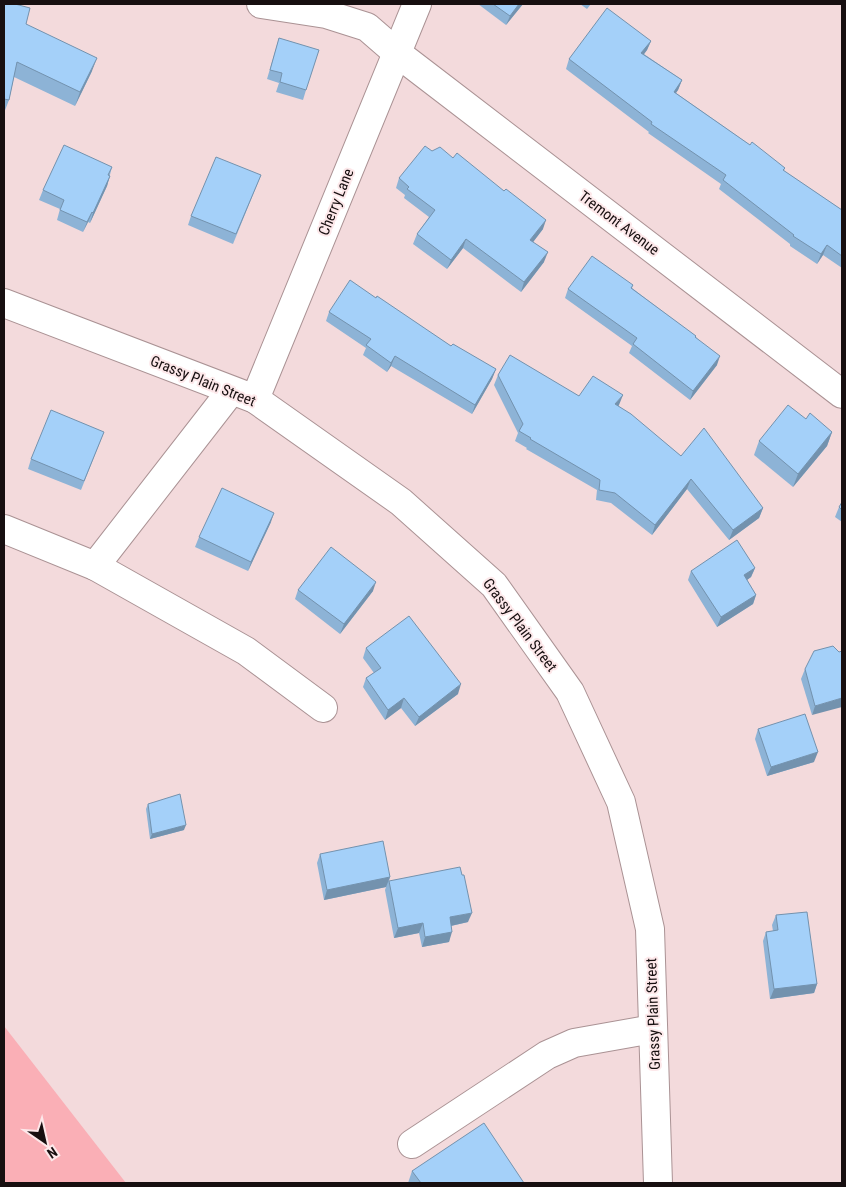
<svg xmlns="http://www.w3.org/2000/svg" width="846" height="1187" font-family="'Roboto Condensed',sans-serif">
  <rect width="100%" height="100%" fill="#f3dadc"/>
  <path fill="#faafb6" d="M 4,1026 L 126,1183 L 4,1183 Z"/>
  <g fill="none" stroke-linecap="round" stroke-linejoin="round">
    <defs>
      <g id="minor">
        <path d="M 261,4 L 326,14 L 367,27 L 397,53 L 842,394"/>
        <path d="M 231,391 L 95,566 L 246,651 L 323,708"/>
        <path d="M 255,399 L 417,4"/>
        <path d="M 4,529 L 95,566"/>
        <path d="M 412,1144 L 547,1055 L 574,1043 L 653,1029"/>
      </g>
      <path id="major" d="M 4,303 L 255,399 L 401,502 L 494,585 L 570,692 L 621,802 L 650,929 L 658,1183"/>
    </defs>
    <use href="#minor" stroke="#aa9294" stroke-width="30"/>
    <use href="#major" stroke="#aa9294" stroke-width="30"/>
    <use href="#minor" stroke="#fff" stroke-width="28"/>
    <use href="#major" stroke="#fff" stroke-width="28"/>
  </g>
  <g fill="#8db3d6">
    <path d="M 4,4 L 26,24 L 92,71 L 75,106 L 14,77 L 9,100 L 4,113 Z"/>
    <path d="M 478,4 L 523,4 L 506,25 Z"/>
    <path d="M 580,4 L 591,4 L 587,9 Z"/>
    <path d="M 279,38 L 306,90 L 303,100 L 276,92 L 279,83 L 267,79 Z"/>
    <path d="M 651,41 L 647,50 L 644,54 L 682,80 L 678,90 L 676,93 L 750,145 L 785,168 L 784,171 L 842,210 L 842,268 L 823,255 L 817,264 L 790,246 L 790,244 L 719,189 L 721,184 L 648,133 L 649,132 L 566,69 L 569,59 Z"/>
    <path d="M 432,151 L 453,158 L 543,229 L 533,242 L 544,262 L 521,292 L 463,248 L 447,269 L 413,244 L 417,234 L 429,217 L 404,198 L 405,195 L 396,188 L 399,178 Z"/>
    <path d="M 112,167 L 107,186 L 90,223 L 88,222 L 83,232 L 57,220 L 60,209 L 39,200 L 43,190 Z"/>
    <path d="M 261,175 L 233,244 L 188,225 L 191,216 Z"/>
    <path d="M 633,285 L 632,288 L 696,337 L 717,365 L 690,400 L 629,353 L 632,346 L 565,298 L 568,289 Z"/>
    <path d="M 376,298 L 451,346 L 496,369 L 492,379 L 472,414 L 391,366 L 387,372 L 363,355 L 366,348 L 326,321 L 329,312 Z"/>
    <path d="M 498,375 L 579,396 L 619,405 L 618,406 L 681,456 L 763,508 L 759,518 L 729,540 L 687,489 L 652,535 L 611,503 L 596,500 L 597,490 L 526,449 L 527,448 L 515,441 L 518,433 L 494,385 Z"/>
    <path d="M 806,419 L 832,432 L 827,446 L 793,487 L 754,455 L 759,441 Z"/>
    <path d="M 104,432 L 81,490 L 28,469 L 31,459 Z"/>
    <path d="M 842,502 L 842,522 L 835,517 L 839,507 Z"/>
    <path d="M 271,522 L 248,571 L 195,547 L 199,537 Z"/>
    <path d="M 755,568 L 751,577 L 747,580 L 756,595 L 753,604 L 717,627 L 688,580 L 691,571 Z"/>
    <path d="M 298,590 L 373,591 L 340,634 L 295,599 Z"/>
    <path d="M 366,648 L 458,694 L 415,726 L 401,708 L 385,720 L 363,687 L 366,678 L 374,673 L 363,658 Z"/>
    <path d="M 839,652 L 812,715 L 801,679 L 805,669 Z"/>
    <path d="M 758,729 L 814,762 L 767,776 L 755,739 Z"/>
    <path d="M 148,804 L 184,830 L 150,839 L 146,809 Z"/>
    <path d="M 320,854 L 390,877 L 389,881 L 468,922 L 451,926 L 449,942 L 422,947 L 419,933 L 394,938 L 385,890 L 386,887 L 324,900 L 317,863 Z"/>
    <path d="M 776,915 L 817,984 L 814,993 L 770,999 L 763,941 L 766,932 L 773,931 L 772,925 Z"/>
    <path d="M 412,1171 L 524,1183 L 408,1183 Z"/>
  </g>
  <g fill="#7392ae">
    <path d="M 519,4 L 523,4 L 506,25 L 510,16 Z"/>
    <path d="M 651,41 L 647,50 L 638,62 L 641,53 Z"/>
    <path d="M 97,58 L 92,71 L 75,106 L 80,92 Z"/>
    <path d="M 682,80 L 678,90 L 670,101 L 674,92 Z"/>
    <path d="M 110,176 L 107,186 L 90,223 L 93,213 Z"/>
    <path d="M 92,212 L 88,222 L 83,232 L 87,222 Z"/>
    <path d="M 546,220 L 543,229 L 527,250 L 530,240 Z"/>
    <path d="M 466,239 L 463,248 L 447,269 L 451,260 Z"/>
    <path d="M 827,245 L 823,255 L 817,264 L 821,254 Z"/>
    <path d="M 548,252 L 544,262 L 521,292 L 524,282 Z"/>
    <path d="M 395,356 L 391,366 L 387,372 L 391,363 Z"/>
    <path d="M 720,356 L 717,365 L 690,400 L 693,391 Z"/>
    <path d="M 496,369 L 492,379 L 472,414 L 475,405 Z"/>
    <path d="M 623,395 L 619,405 L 611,415 L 615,404 Z"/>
    <path d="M 832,432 L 827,446 L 793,487 L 798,474 Z"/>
    <path d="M 691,479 L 687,489 L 652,535 L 655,525 Z"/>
    <path d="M 763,508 L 759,518 L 729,540 L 733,530 Z"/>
    <path d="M 274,513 L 271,522 L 248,571 L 251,562 Z"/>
    <path d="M 755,568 L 751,577 L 740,585 L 744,575 Z"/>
    <path d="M 376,582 L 373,591 L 340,634 L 344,624 Z"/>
    <path d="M 756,595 L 753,604 L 717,627 L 721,617 Z"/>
    <path d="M 461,684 L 458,694 L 415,726 L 419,717 Z"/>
    <path d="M 404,698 L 401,708 L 385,720 L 388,710 Z"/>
    <path d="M 842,698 L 842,707 L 812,715 L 815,706 Z"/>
    <path d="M 818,752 L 814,762 L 767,776 L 771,767 Z"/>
    <path d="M 186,825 L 184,830 L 150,839 L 152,834 Z"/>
    <path d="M 390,877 L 386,887 L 324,900 L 327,890 Z"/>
    <path d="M 472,913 L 468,922 L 446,927 L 450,917 Z"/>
    <path d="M 423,923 L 419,933 L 394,938 L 398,928 Z"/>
    <path d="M 452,932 L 449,942 L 422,947 L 425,937 Z"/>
    <path d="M 817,984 L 814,993 L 770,999 L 774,989 Z"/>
  </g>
  <g fill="#a4d0f9" stroke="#7392ae">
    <path d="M 4,4 L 15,4 L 30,8 L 26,24 L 97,58 L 80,92 L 17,62 L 9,100 L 4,99 L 4,101 Z"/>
    <path d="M 493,4 L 519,4 L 510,16 Z"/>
    <path d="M 607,8 L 651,41 L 641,53 L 682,80 L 674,92 L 750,145 L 752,142 L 785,168 L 783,170 L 842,210 L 842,256 L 827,245 L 821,254 L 793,236 L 794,235 L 723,180 L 726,175 L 651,124 L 652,122 L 569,59 Z"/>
    <path d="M 279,38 L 319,50 L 306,90 L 280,82 L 282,73 L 270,70 Z"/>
    <path d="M 64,145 L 112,167 L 108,175 L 110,176 L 93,213 L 92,212 L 87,222 L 60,210 L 64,200 L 43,190 Z"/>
    <path d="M 425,146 L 432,151 L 440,147 L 453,158 L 457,153 L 504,191 L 506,189 L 546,220 L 530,240 L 548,252 L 524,282 L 466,239 L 451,260 L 417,234 L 435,210 L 407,189 L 409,187 L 399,178 Z"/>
    <path d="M 216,157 L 261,175 L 236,234 L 191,216 Z"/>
    <path d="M 592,256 L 633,285 L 631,288 L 696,336 L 695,337 L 720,356 L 693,391 L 633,344 L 637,338 L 568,289 Z"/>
    <path d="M 350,280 L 376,298 L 377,296 L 451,346 L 453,344 L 496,369 L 475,405 L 395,356 L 391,363 L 366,345 L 371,339 L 329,312 Z"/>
    <path d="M 510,355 L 579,396 L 593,376 L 623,395 L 615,404 L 631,414 L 681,456 L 704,428 L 763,508 L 733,530 L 691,479 L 655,525 L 615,493 L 599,490 L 600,480 L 530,439 L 531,438 L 519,431 L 523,424 L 498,375 Z"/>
    <path d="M 788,405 L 806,419 L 810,413 L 832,432 L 798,474 L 759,441 Z"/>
    <path d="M 51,410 L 104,432 L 84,481 L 31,459 Z"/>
    <path d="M 222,488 L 274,513 L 251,562 L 199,537 Z"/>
    <path d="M 842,502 L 842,510 L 839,507 Z"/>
    <path d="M 737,540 L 755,568 L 744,575 L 756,595 L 721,617 L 691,571 Z"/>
    <path d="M 331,547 L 376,582 L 344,624 L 298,590 Z"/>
    <path d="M 409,616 L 461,684 L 419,717 L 404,698 L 388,710 L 366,678 L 381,668 L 366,648 Z"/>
    <path d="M 833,646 L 839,652 L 842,651 L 842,698 L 815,706 L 805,669 L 814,651 Z"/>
    <path d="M 805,714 L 818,752 L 771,767 L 758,729 Z"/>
    <path d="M 180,794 L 186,825 L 152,834 L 148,804 Z"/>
    <path d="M 383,841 L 390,877 L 327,890 L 320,854 Z"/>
    <path d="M 460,867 L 462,875 L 464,875 L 472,913 L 450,917 L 452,932 L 425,937 L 423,923 L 398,928 L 389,881 Z"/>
    <path d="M 807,912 L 817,984 L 774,989 L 766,932 L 778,930 L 776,915 Z"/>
    <path d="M 484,1123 L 524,1183 L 421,1183 L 412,1171 Z"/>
  </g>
  <g text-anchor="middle" stroke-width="4" stroke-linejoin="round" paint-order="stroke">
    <g font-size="15" fill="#170f10" stroke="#fde8ea">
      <text transform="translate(336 202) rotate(-68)" y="5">Cherry Lane</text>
      <text transform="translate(619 223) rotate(37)" y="5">Tremont Avenue</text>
      <text transform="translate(203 381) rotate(22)" y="5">Grassy Plain Street</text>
      <text transform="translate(520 625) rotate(53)" y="5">Grassy Plain Street</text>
      <text transform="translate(653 1014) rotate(-92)" y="5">Grassy Plain Street</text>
    </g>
  </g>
  <rect width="846" height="1187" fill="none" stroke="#170f10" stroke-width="10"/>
  <g transform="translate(45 1142) rotate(146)" stroke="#fde8ea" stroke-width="4" paint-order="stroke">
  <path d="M0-4L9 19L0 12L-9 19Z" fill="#170f10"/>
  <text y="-8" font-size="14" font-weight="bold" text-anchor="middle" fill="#170f10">N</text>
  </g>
</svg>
